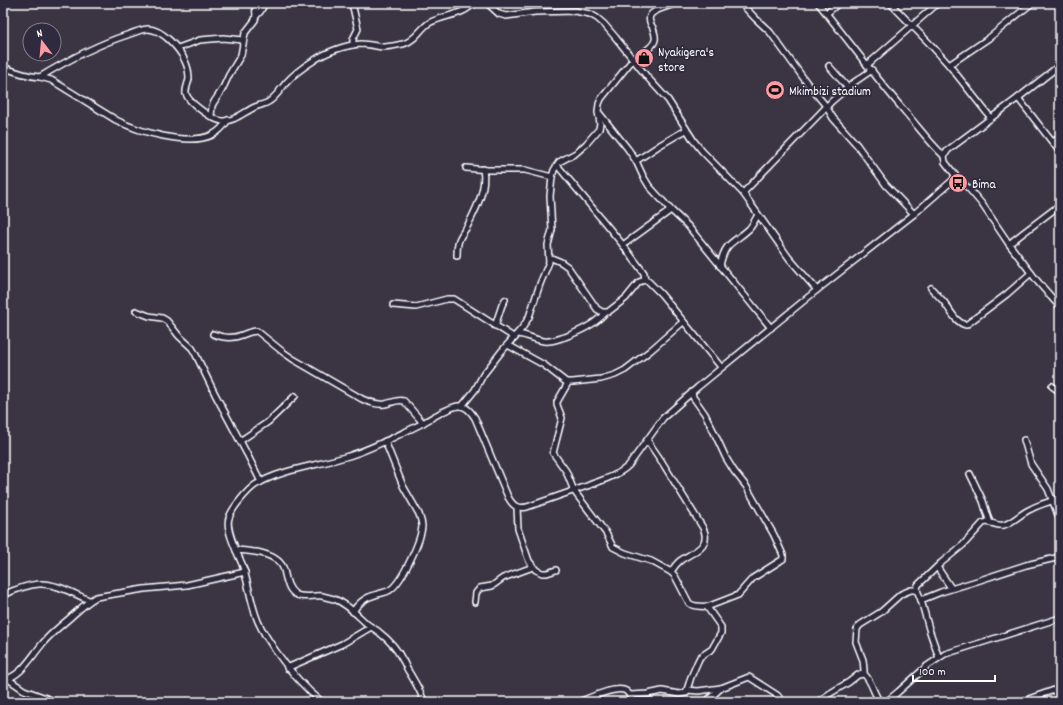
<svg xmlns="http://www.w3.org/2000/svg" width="1063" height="705" font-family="Dekko,sans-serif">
  <rect width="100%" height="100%" fill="#3b3443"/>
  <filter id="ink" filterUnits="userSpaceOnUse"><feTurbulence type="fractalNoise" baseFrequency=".025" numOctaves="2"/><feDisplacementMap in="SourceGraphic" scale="8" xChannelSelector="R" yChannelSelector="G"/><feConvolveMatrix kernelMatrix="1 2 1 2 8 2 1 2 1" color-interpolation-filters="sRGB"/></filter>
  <g filter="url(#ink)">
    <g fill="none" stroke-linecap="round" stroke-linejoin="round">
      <defs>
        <g id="street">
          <path d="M 352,3 L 358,29 L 353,39 L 353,45"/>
          <path d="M 487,3 L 499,14 L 506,16 L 535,12 L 575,11 L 590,14 L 597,18 L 604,24 L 616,38 L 648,78 L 668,100 L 694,141 L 702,151 L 743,193 L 789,258 L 817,290"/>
          <path d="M 741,3 L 755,18 L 770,32 L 807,83 L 826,106 L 833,118 L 857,145 L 886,185 L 914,214"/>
          <path d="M 818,3 C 848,40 876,78 907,114 C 919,128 930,143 944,156"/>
          <path d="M 890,3 L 931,45 L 949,65 L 991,118"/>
          <path d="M 827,13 L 839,3"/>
          <path d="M 256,16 L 260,12 L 265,3"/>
          <path d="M 178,48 L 200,40 L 223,38 L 243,40"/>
          <path d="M 867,65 L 938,3"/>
          <path d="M 949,65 L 989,38 L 1032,3"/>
          <path d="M 829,66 L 848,88"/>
          <path d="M 3,67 C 15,72 27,76 40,77 C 68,60 96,45 127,35 C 134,33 141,29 148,29 C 162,29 180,49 185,61 C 188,67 189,73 189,79 C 188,84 185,89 186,94 C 189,103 213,120 222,121 C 234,122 244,112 255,107 C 260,105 267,104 271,100 C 277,95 281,89 285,84 C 293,75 303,67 313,61 C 326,52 345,45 361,44 C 368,44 375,46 382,47 C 389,47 397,45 403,44 C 415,41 420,29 429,23 C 440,17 452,16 463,11 C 468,9 471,5 476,3"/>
          <path d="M 40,77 L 51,80 L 61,86 L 116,120 C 139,132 188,146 212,135 C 219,132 224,126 228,120"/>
          <path d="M 1018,98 L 1060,152"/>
          <path d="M 600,114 L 628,149 L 636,161 L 643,176 L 649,186 L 671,210 L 688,226 L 771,328"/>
          <path d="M 211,116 L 212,106 L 214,102 L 222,90 L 229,75 L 241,55 L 245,33 L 255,20 L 256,16 L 255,3"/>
          <path d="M 1053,142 L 1060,137"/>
          <path d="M 636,161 L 660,145 L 686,130"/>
          <path d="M 557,165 L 623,245 L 644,273 L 645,280"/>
          <path d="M 466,168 L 487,170 L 525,170 L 552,177"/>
          <path d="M 955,175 L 970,190 L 982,204 L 1009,244 L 1038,282 L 1060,307"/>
          <path d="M 743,193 L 832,101 L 853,83 L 872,70"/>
          <path d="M 1009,244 L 1023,233 L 1060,205"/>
          <path d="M 623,245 L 671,210"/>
          <path d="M 457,256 C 457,251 457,245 459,240 C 461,235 464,231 467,227 C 476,209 487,189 483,169"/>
          <path d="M 549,257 L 561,262 L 568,267 L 597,309 L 602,312 L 608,312 L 626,298 L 639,282 L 645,280 L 648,281 L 661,294 L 721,367"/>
          <path d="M 720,266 C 725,241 733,244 749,229 C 753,225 755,219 758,215"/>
          <path d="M 931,288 C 935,293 940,297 944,302 C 950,310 956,323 966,325 L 1007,294 L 1031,273"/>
          <path d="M 393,305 L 416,307 L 447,299 L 454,299 L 515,338"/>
          <path d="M 136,311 L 149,316 L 162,318 L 167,321 L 179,336 L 192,348 L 195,353 L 215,394 L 247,454 L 261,482"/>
          <path d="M 495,326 L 502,305 L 505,300"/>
          <path d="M 213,334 C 223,338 232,339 242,335 C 247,333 251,331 257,331 L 283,352 L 293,359 L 362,399 C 369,402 376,405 385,404 C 392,403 397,399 404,401 L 423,423"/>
          <path d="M 517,334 C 529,335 534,340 544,341 C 552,342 558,339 565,337 C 580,331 594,325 605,313"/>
          <path d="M 508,345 L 515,349 L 544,365 L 566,382 L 573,382 L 601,379 L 615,375 L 625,370 L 651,350 L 683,322"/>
          <path d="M 568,383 L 557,402 L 557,405 L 562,418 L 553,453 L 566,471 L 574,491 L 606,533 L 613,547 L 625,553 L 651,561 L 671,572 L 675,576 L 689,603 C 694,608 701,605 707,607 L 721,627 L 721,633 L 712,649 L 700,657 L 698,661 L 691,677 L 686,693 L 679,694 L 662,691 L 648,694 L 630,695"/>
          <path d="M 1052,386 L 1060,392"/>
          <path d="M 692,392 L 693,397 L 705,414 L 713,430 L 726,458 L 734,471 L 746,486 L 774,535 L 783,555 L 783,559 L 780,561 L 753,578 L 738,595 L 707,607"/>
          <path d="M 462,406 L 475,390 L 483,375 L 501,352 L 523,327 L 529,317 L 540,284 L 549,262 L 548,245 L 552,230 L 550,196 L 552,177 L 554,170 L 559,162 L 576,153 L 586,144 L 599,129 L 600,123 L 598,112 L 599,104 L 601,99 L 630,63 C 636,56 653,49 655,40 C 656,36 654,32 653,28 C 651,25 648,20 650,16 C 652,10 672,5 678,3"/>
          <path d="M 647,440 L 662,462 L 703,528 C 712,546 693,552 681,560 C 677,563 674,567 671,572"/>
          <path d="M 1024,440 L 1031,464 L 1048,489 L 1060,520"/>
          <path d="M 240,441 L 268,422 L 295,396"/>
          <path d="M 970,474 L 983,501 L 990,523"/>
          <path d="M 517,507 L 518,529 L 529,561 L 536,570 L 542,573 L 547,573 L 556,570"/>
          <path d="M 236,550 C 250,551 279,552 284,570 C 286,578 287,588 295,594 C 302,599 314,595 322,596 C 326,597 330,598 334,599 C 346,603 356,614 366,623 C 370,627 376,629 380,633 C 389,640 397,649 402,659 C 405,663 406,668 409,672 C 415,682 421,691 424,702"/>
          <path d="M 937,567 L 951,588"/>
          <path d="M 3,595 C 14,590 26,585 39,584 C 56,583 74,594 89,600"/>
          <path d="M 921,600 L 941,592 L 977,581 L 1026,565 L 1060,557"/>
          <path d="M 475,602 L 476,593 L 480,588 L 492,586 L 503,578 L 533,567"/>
          <path d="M 353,612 C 357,604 366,597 375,595 C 380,593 385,593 390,590 C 402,582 421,541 422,526 C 422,522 420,518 419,514 L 403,486 L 385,441"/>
          <path d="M 939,658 L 929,629 L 921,600 L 917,590 L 918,585 L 941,563 L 963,545 L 983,523 C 991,520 995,527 1004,525 C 1014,522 1021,513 1031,509 C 1040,504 1050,502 1060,498"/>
          <path d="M 287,668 L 342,644 L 371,627"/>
          <path d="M 864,674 L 864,670 L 863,660 L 856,642 L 857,629 L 860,625 L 881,612 L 901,594 L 911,590 L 917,590"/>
          <path d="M 8,679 L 24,690 L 57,702"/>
          <path d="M 3,680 C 22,676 31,657 43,643 C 51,633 62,625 72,616 C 80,609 87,602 96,597 L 144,589 L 187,585 L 245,572"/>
          <path d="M 687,690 L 698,691 L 721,688 L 749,677 L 777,695 L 783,702"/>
          <path d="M 322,702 C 303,687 289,670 275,650 C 268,639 260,629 256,616 C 250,599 248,581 242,564 C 237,552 225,529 229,518 C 232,508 247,491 255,485 C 282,469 316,466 345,457 C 370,450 394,437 417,426 C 429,420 446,408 458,406 C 466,405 471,412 475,418 L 508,497 C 513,506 517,509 527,507 C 547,500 567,493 587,486 C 602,480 618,476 629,465 L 663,418 L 698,387 L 817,290 L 914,214 L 953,180 L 955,175 L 945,162 L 944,156 L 948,150 L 1018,98 L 1060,65"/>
          <path d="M 579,702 C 589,698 617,685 626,691 C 630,694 631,698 633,702"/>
          <path d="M 708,702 L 709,699 L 721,688"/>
          <path d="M 818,702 L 829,694 L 849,682 L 858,675 L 864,674 C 872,681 873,693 880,702"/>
          <path d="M 886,702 L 898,692 L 927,666 L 945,654 L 1060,618"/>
          <path d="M 1020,702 L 1060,688"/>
        </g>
      </defs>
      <use href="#street" stroke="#fff" stroke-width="8"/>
      <use href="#street" stroke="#2f2a3d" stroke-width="5"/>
    </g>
  </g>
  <defs>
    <symbol id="shop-disc" viewBox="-11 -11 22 22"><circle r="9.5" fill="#ff9aa2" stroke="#2f2a3d"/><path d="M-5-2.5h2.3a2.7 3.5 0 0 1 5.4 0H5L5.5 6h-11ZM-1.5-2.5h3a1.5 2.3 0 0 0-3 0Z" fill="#111"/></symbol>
    <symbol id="stadium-disc" viewBox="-11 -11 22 22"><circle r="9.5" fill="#ff9aa2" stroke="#2f2a3d"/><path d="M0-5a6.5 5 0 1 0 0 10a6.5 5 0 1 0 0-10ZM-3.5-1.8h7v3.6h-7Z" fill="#111"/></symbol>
    <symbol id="bus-disc" viewBox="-11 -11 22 22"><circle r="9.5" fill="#ff9aa2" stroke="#2f2a3d"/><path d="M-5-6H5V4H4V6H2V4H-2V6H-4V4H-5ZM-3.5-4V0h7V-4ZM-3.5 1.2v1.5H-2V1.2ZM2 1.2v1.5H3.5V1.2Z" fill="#111"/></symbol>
  </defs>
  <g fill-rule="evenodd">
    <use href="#shop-disc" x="633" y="47" width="22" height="22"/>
    <use href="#stadium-disc" x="764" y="79" width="22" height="22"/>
    <use href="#bus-disc" x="947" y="172" width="22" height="22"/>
  </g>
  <g text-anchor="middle" stroke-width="3.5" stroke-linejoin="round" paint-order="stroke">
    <g font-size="13" fill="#fff" stroke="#2f2a3d" text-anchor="start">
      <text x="658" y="56">Nyakigera's<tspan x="658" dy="15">store</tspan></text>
      <text x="789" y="95">Mkimbizi stadium</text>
      <text x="972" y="188">Bima</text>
    </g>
  </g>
  <rect width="1063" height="705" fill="none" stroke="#2f2a3d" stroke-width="16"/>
  <rect x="8" y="8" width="1047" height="689" fill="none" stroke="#fff" stroke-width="1.5" filter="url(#ink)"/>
  <g transform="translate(42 42) rotate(344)"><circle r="19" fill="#2f2a3d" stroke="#827f8b"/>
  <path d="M0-3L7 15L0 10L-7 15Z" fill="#ff9aa2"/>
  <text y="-6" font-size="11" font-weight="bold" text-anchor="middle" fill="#ffffff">N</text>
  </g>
  <path d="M913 675v6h82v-6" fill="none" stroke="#ffffff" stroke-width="2"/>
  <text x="919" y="675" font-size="12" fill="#ffffff" stroke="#2f2a3d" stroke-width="3" paint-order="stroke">100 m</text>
</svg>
